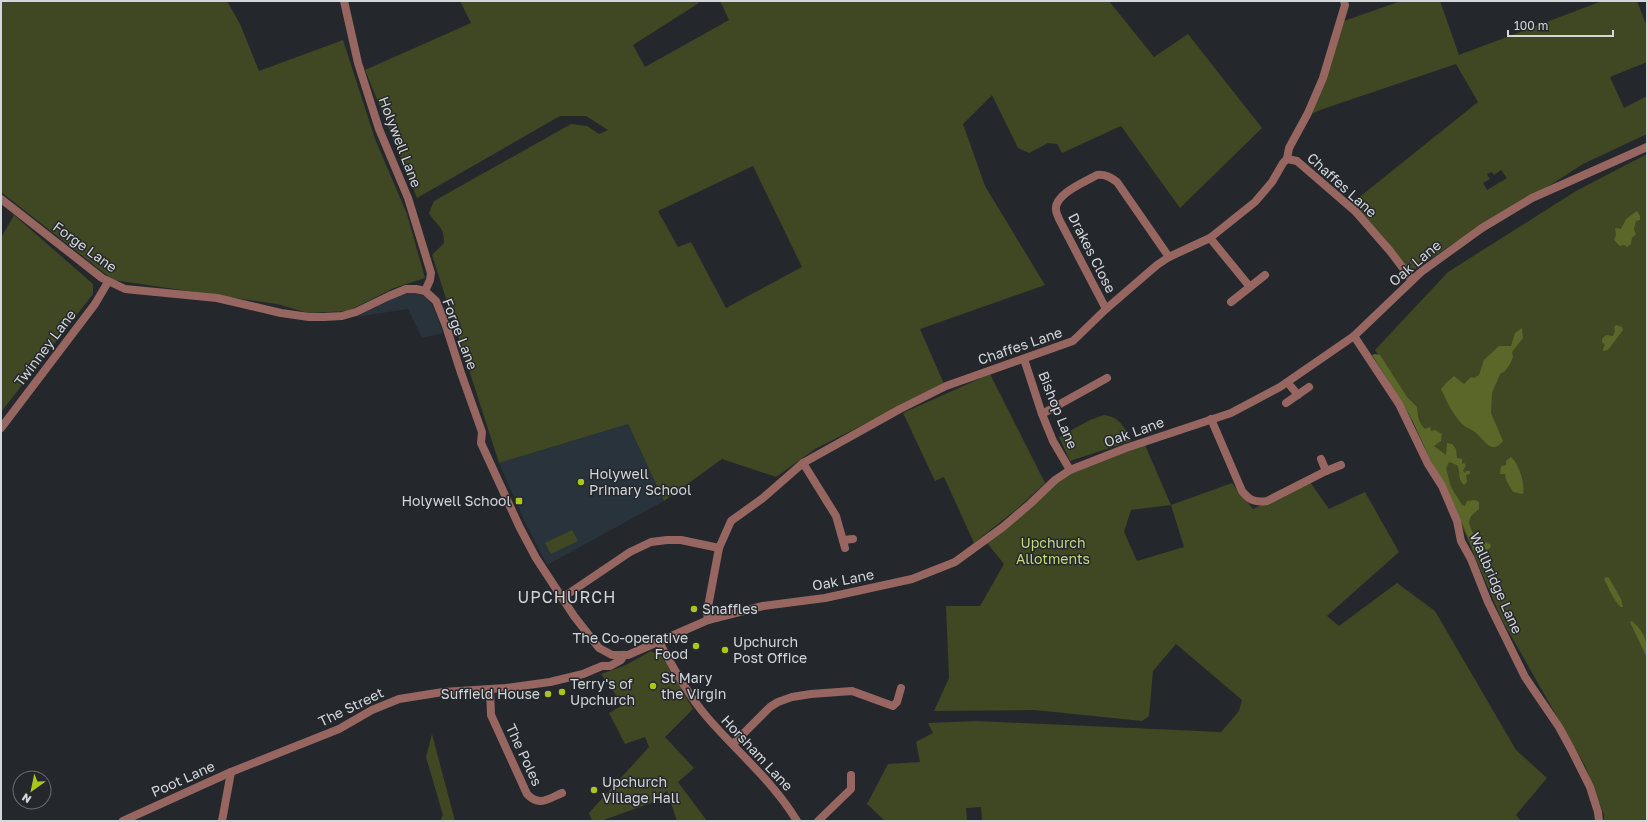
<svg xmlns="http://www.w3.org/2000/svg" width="1648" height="822" font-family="'Golos Text',sans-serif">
  <rect width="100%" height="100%" fill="#24282c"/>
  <g fill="#29333b">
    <path d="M 413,292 L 427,297 L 434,309 L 443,333 L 422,338 L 408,309 L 356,317 L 396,296 Z"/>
    <path d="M 628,424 L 664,501 L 547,565 L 524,520 L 499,463 Z"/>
  </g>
  <g fill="#404723" fill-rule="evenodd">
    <path d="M 1,1 L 227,1 L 240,24 L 259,71 L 343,40 L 375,139 L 407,214 L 425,278 L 394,288 L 348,311 L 308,313 L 277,304 L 113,280 L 1,192 Z"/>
    <path d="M 460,1 L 698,1 L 699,3 L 633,45 L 645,67 L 729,20 L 720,1 L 1109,1 L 1154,57 L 1188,34 L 1262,128 L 1180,208 L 1121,126 L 1062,153 L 1057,144 L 1048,143 L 1029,153 L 1018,148 L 992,95 L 963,124 L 985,186 L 1045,285 L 920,329 L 944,384 L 815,449 L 776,477 L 722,459 L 664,501 L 628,424 L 499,463 L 432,255 L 444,243 C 444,225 437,227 429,213 L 434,201 L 571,124 L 587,126 L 599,134 L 608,130 L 586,116 L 560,116 L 417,198 L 365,70 L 471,23 ZM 753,166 L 802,267 L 726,308 L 691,242 L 678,247 L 658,211 Z"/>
    <path d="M 1401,1 L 1440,1 L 1459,55 L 1602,1 L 1637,1 L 1647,27 L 1647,62 L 1610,77 L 1624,108 L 1647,96 L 1647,134 L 1583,164 L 1496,220 L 1460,239 L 1411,272 L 1352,203 L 1478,102 L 1456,64 L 1320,110 L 1312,114 L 1344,21 ZM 1501,170 L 1507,178 L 1487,190 L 1483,183 L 1490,179 L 1487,174 L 1492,172 L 1494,175 Z"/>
    <path d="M 1647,154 L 1647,821 L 1604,821 L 1604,815 L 1585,766 L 1501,618 L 1419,425 L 1375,350 L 1448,272 L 1576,191 Z"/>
    <path d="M 14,215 L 93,284 L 93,294 L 1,412 L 1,238 Z"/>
    <path d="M 990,374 L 1045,483 L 1018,508 L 974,543 L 944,477 L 935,481 L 903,413 Z"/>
    <path d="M 1104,415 C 1120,417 1125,428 1131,441 L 1070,461 L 1059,437 L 1090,420 Z"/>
    <path d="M 1145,445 L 1171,505 L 1232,483 L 1253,509 L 1310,482 L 1329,509 L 1365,492 L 1399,552 L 1327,616 L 1339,626 L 1397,583 L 1435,611 L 1516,750 L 1547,778 L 1516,815 L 1521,821 L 982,821 L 981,807 L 966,808 L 967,821 L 885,821 L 867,804 L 888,764 L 920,762 L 916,742 L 933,733 L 928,723 L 976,721 L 1221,732 L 1239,711 L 1242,700 L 1176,644 L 1153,671 L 1149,716 L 1142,721 L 1035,710 L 934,711 L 949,678 L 946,606 L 980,606 L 1004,564 L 987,543 L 1060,480 L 1069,474 ZM 1171,505 L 1184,547 L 1137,561 L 1124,532 L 1131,510 Z"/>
    <path d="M 572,530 L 578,541 L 551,554 L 545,543 Z"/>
    <path d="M 651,651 L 662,656 L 693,709 L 665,737 L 694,768 L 678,782 L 707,821 L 677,821 L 667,791 L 651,803 L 601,821 L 592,821 L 589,813 L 649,747 L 645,737 L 625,744 L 609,713 L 623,705 L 601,674 L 626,665 Z"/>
    <path d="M 432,734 L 455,821 L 440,821 L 443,815 L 426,757 Z"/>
  </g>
  <g fill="#5b6629">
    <path d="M 1637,211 L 1640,216 L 1640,220 L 1636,221 L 1634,229 L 1636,234 L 1632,238 L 1631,244 L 1627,247 L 1624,245 L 1620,246 L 1614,240 L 1616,235 L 1615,229 L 1616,228 L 1621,229 L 1626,219 Z"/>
    <path d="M 1616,325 L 1622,327 L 1623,330 L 1608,350 L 1603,351 L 1603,349 L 1605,345 L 1602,342 L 1602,339 L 1606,335 L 1613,336 L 1615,331 L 1614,327 Z"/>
    <path d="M 1522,328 L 1523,338 L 1512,352 L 1513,357 L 1510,364 L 1505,371 L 1500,374 L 1492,393 L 1491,413 L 1503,441 C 1491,456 1485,440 1476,433 C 1472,429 1466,428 1462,424 C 1453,415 1446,400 1441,389 L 1446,383 L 1454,376 L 1464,384 L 1471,377 L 1474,378 L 1479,375 L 1484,360 L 1499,346 L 1511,346 L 1515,333 Z"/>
    <path d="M 1375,354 L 1380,355 L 1407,397 L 1417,407 C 1418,417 1418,422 1425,429 L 1430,427 L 1431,431 L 1435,430 L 1442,434 L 1441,441 L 1434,446 L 1446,455 L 1447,443 L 1452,444 L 1456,449 L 1457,458 L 1462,459 L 1462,464 L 1464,463 L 1466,465 L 1463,471 L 1465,473 L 1466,471 L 1470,471 L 1470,474 L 1466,475 L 1467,482 L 1464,485 C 1457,479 1461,472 1457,465 L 1449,462 L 1446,468 L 1451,487 L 1462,505 L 1465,506 L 1467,501 L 1475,500 L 1479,502 L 1479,509 L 1471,516 L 1469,522 L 1471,529 L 1474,535 L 1491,545 L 1490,548 L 1487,550 L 1476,542 L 1474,551 L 1447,488 L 1436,472 L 1413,422 L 1403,404 L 1372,355 Z"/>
    <path d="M 1511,457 C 1518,462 1526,485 1523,494 L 1513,492 L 1506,480 L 1505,474 L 1500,474 L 1501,466 L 1506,465 L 1506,461 Z"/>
    <path d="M 1606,577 L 1609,578 L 1621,599 L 1623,607 L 1621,607 C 1613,600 1609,588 1604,579 Z"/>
    <path d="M 1632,621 C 1645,633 1647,640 1647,658 L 1630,622 Z"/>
  </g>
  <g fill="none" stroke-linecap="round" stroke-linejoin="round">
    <g stroke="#986661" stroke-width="8">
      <path d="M 344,1 L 358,63 L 379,129 L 408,198 L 431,273 L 430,280 L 425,291"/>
      <path d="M 1287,159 L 1289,148 L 1308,113 L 1323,78 L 1345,5 L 1344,1"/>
      <path d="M 1210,238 L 1250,287"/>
      <path d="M 1231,302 L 1265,275"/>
      <path d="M 1106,309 L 1059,219 C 1058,216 1056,213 1056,210 C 1054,194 1085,182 1097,175 C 1105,174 1110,177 1117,182 L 1169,257"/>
      <path d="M 1354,336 L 1399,404 L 1428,464 L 1442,486 L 1457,521 L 1461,541 L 1471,559 L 1488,602 L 1525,677 L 1559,727 L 1571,749 L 1590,787 L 1598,812 L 1599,821"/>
      <path d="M 1024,359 L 1042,414 L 1053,441 L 1070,470"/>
      <path d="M 1288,383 L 1298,395"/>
      <path d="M 1286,403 L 1309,387"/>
      <path d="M 1042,414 L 1107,378"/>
      <path d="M 1211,419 L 1242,491 C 1249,500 1255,503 1267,501 L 1326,471 L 1341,465"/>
      <path d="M 1,428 L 95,304 L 108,282"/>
      <path d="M 1321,459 L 1326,471"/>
      <path d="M 803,463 L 836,516 L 845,548"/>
      <path d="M 843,540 L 853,539"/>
      <path d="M 562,598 L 630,552 L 651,542 L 667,540 L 681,540 L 719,548"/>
      <path d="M 708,620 L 707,612 L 719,548 L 731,521 L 763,498 L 803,463 L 900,409 L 946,386 L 1073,341 L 1106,309 L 1157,265 L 1169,257 L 1210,238 L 1255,202 L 1272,182 L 1283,163 L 1287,159 L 1297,161 L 1356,212 L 1390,251 L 1412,280"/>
      <path d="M 659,642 C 673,667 688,695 707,717 C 737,752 773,781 797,821"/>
      <path d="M 490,690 L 491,715 L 527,794 C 539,807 548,799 562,793"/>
      <path d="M 733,744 L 770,707 L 778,702 L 792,697 L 811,694 L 852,691 L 893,706 L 897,702 L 901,688"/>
      <path d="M 123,821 L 231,772 L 339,729 L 372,710 L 399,699 L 443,692 L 506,688 L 550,682 L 583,674 L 602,666 L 610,666 L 621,660 L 624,655"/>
      <path d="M 222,821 L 231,772"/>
      <path d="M 818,821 L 851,789 L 851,775"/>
    </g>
    <path stroke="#986661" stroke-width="8" d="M 1,199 L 102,278 L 125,289 L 217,298 L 281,313 L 309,317 L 324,317 L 342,316 L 356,312 L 389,296 L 406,289 L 416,289 L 425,291 L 436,301 L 446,326 L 461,373 L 482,432 L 481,443 L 520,528 L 536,558 L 574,616 L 599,648 L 612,655 L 628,655 L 708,620 L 763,606 L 825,598 L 912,579 L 955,562 L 1003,527 L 1031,503 L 1055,480 L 1070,470 L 1126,448 L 1231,413 L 1280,387 L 1354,336 L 1421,272 L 1482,228 L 1532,198 L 1647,147"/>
  </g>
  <g fill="#aac719" stroke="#24282c" stroke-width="1.5">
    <circle cx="581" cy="482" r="4"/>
    <rect x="515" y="497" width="8" height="8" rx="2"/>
    <circle cx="694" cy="609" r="4"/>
    <circle cx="696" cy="646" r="4"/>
    <circle cx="725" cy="650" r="4"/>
    <circle cx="653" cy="686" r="4"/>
    <circle cx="562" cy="692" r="4"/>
    <circle cx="548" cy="694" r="4"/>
    <circle cx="594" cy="790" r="4"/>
  </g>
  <g text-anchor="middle" stroke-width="3" stroke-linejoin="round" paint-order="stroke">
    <g font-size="14" fill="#d4d7da" stroke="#24282c">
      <text transform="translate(400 142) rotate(69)" y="5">Holywell Lane</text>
      <text transform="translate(1342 185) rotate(42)" y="5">Chaffes Lane</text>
      <text transform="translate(85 247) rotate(36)" y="5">Forge Lane</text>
      <text transform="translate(1092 253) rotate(63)" y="5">Drakes Close</text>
      <text transform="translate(1415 263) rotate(-40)" y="5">Oak Lane</text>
      <text transform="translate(460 334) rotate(69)" y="5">Forge Lane</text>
      <text transform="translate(1020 346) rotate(-19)" y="5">Chaffes Lane</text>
      <text transform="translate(45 348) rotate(-53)" y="5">Twinney Lane</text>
      <text transform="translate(1058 410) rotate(68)" y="5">Bishop Lane</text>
      <text transform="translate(1134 432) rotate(-20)" y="5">Oak Lane</text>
      <text transform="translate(843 580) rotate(-11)" y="5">Oak Lane</text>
      <text transform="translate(1496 583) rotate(66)" y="5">Wallbridge Lane</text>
      <text transform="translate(351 707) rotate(-26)" y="5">The Street</text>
      <text transform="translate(757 753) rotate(47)" y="5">Horsham Lane</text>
      <text transform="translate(524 755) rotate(65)" y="5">The Poles</text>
      <text transform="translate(183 779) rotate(-24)" y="5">Poot Lane</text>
    </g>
    <g font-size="14" fill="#d4d7da" stroke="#24282c" text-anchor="start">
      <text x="589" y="479">Holywell<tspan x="589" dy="16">Primary School</tspan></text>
      <text x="511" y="506" text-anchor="end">Holywell School</text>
      <text x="702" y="614">Snaffles</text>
      <text x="688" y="643" text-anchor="end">The Co-operative<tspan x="688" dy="16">Food</tspan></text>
      <text x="733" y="647">Upchurch<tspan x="733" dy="16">Post Office</tspan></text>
      <text x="661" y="683">St Mary<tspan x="661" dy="16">the Virgin</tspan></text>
      <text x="570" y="689">Terry's of<tspan x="570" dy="16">Upchurch</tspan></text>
      <text x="540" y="699" text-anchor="end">Suffield House</text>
      <text x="602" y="787">Upchurch<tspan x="602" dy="16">Village Hall</tspan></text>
    </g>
    <g font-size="14" fill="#c6d980" stroke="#24282c">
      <text x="1053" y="548">Upchurch<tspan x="1053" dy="16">Allotments</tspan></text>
    </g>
    <g font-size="16" letter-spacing="1" fill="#d4d7da" stroke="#24282c">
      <text x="567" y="603">UPCHURCH</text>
    </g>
  </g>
  <rect width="1648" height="822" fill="none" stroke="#d4d7da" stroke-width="4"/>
  <g transform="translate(32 790) rotate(213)"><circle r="19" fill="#24282c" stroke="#6a6e72"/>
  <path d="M0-3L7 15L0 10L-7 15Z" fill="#aac719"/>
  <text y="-6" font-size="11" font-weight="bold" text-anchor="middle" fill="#d4d7da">N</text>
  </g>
  <path d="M1508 30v6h105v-6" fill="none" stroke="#d4d7da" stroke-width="2"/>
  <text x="1514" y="30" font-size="12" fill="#d4d7da" stroke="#24282c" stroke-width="3" paint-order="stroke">100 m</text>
</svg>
